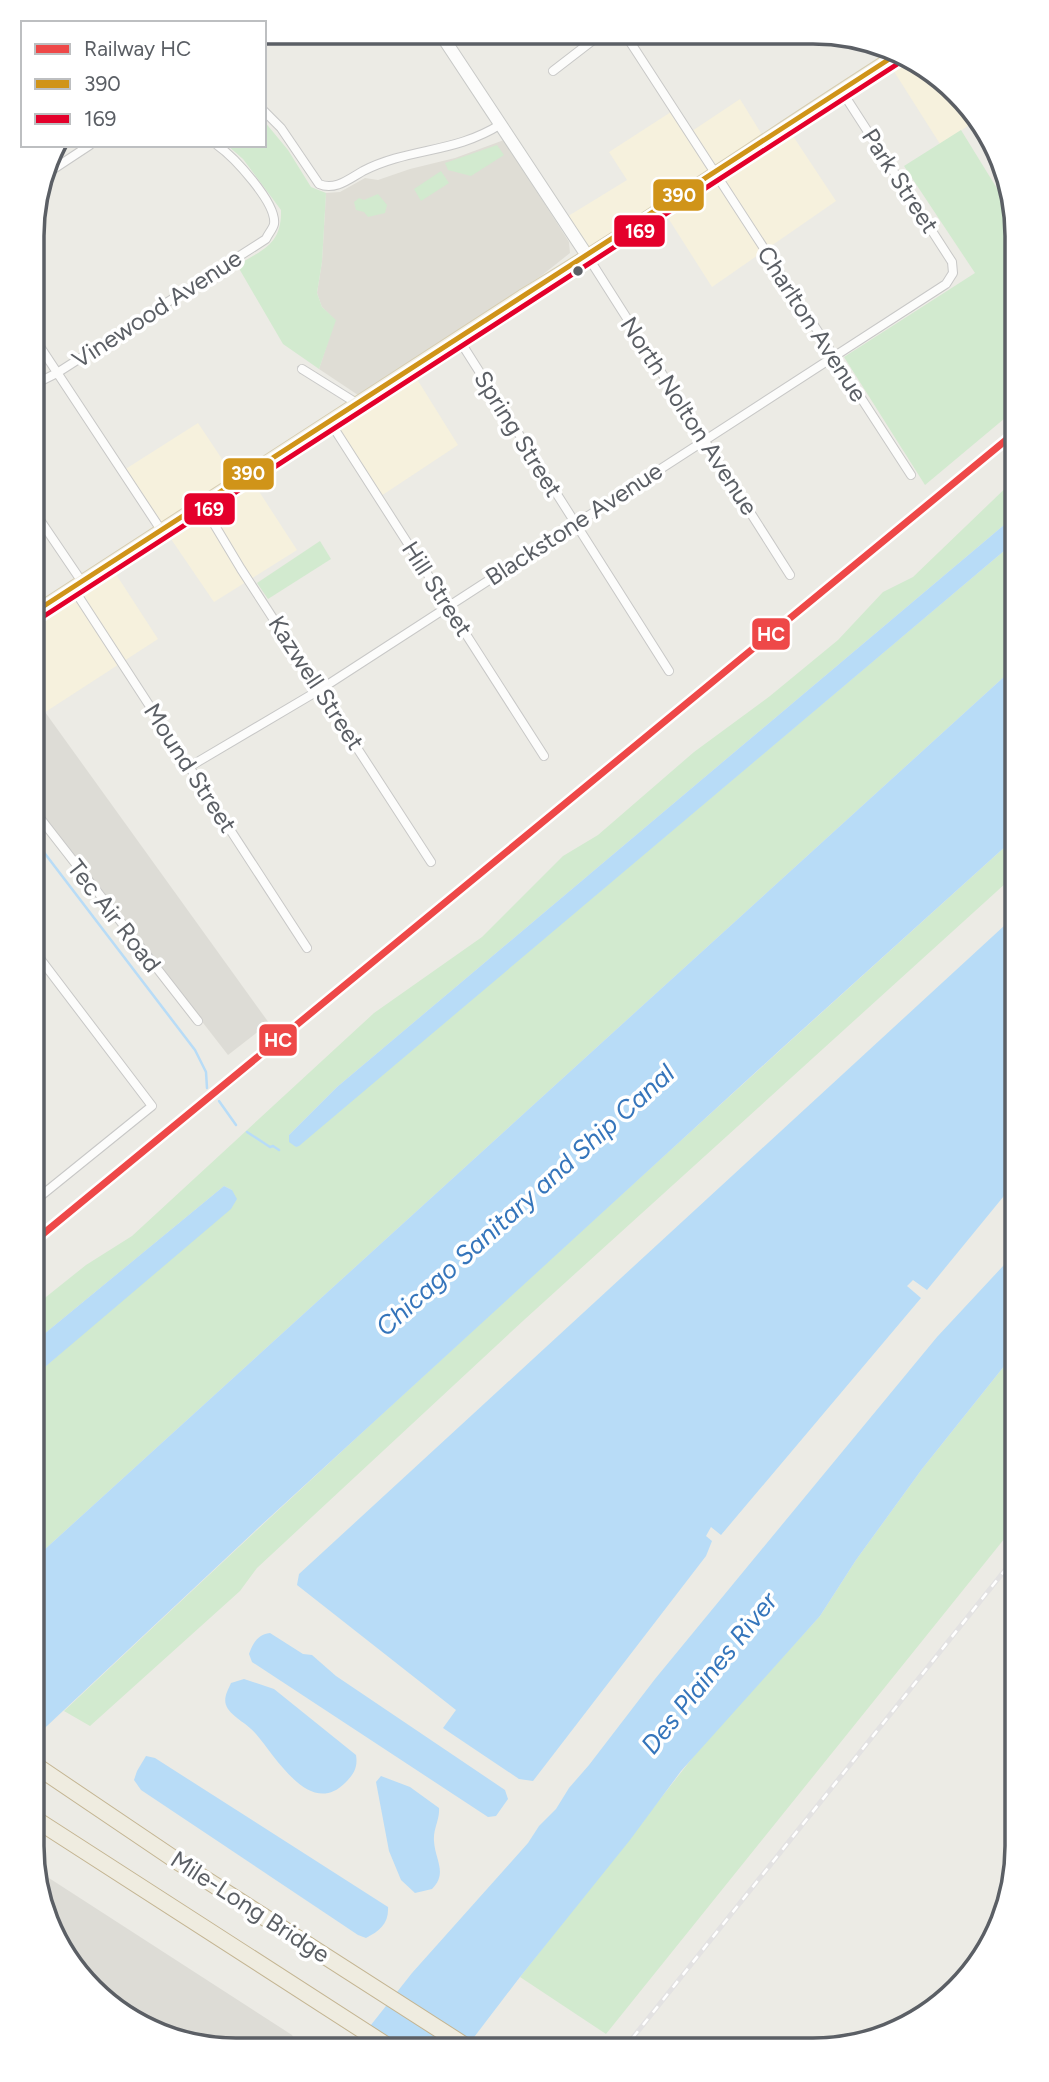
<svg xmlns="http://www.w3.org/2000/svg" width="1049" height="2082" font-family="Figtree,sans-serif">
  <rect width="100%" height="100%" fill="#ecebe5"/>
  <g fill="#f6f1dd">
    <path d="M 896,57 L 948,83 L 974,122 L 940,144 L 888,62 Z"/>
    <path d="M 740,99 L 764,138 L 588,254 L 565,218 L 627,180 L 609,152 L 674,110 L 689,133 Z"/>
    <path d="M 787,127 L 836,201 L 712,287 L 663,210 Z"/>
    <path d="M 412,371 L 458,445 L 381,496 L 331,424 Z"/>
    <path d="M 198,423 L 234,477 L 249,476 L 297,550 L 214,602 L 124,470 Z"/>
    <path d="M 110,565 L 158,639 L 33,720 L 33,616 Z"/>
  </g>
  <g fill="#dddcd6">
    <path d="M 45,712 L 269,1023 L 228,1055 L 33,804 L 33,720 Z"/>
    <path d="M 35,1869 L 292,2035 L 300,2049 L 209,2049 L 101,2000 L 42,1911 Z"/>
  </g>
  <path fill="#dfddd5" d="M 504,140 L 569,242 L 570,253 L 541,276 L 358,395 L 319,369 L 335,320 L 322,307 L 317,293 L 322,262 L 326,193 L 340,192 L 365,178 L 378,180 L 410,169 L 455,158 Z"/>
  <g fill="#d2eacf">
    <path d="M 264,121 L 288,150 L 311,187 L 326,193 L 322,262 L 317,293 L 322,307 L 336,320 L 319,369 L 283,344 L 237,265 C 262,250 282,245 281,210 L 243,159 L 227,145 L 264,145 Z"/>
    <path d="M 961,130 L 1014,216 L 1017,236 L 1017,408 L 925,485 L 844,357 L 975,273 L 904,166 Z"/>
    <path d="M 497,145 L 504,155 L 471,176 L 448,170 L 445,163 Z"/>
    <path d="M 441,171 L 449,183 L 421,201 L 414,189 Z"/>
    <path d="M 378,194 L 387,205 L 385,213 L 368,217 L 364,212 L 356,210 L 354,202 L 359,198 L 364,200 Z"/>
    <path d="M 1017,477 L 1017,514 L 337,1087 L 289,1135 L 296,1147 L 1017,540 L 1017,665 L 32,1561 L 32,1378 L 123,1299 L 232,1190 L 224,1186 L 32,1344 L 32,1311 L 36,1305 L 86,1265 L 132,1236 L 374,1013 L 482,937 L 563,856 L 598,835 L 694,752 L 770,696 L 838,640 L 883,592 L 913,577 Z"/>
    <path d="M 320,541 L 331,559 L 268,599 L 257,583 Z"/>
    <path d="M 1017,836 L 1017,873 L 524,1320 L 257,1568 L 240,1591 L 90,1726 L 64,1711 C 377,1415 697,1125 1017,836 Z"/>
    <path d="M 1017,1350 L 1017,1523 L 606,2034 L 520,1977 L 701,1747 L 820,1616 L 856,1560 L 922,1469 Z"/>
  </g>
  <g fill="#b8dcf7">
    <path d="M 1017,514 L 1017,540 L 299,1146 L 296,1147 L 289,1142 L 289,1135 L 337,1087 Z"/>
    <path d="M 1017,665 L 1017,836 L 781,1049 L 258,1528 L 32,1740 L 32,1561 Z"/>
    <path d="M 1017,914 L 1017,1180 L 927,1290 L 913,1280 L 907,1286 L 921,1298 L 721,1535 L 711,1527 L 706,1536 L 712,1541 L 706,1556 L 533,1781 L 519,1779 L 443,1728 L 456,1710 L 297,1585 L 299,1574 Z"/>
    <path d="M 224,1186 L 232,1190 L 237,1199 L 231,1209 L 32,1378 L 32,1344 Z"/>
    <path d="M 1017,1251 L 1017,1350 L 922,1469 L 856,1560 L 820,1616 L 681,1771 L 630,1840 L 520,1977 L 465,2049 L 352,2049 L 412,1973 L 528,1843 L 539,1826 L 556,1809 L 569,1788 L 589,1765 L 655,1679 L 743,1572 L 937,1337 Z"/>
    <path d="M 270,1633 L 303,1654 L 312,1655 L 336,1676 L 505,1790 L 508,1799 L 496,1816 L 488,1817 L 252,1662 L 249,1654 C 253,1643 257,1635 270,1633 Z"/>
    <path d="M 244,1679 L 274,1689 L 356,1755 C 358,1767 354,1774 345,1783 C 310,1818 276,1757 256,1734 C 248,1724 234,1718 228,1709 C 222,1700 227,1692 231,1683 Z"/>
    <path d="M 146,1756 L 155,1758 L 388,1907 C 389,1923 380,1931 366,1938 L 358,1935 L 141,1790 L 134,1780 L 137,1771 Z"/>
    <path d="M 381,1776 L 410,1787 L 439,1808 C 440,1819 433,1829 434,1841 C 435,1860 448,1873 432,1889 L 415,1893 L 401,1880 L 389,1851 L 376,1782 Z"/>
  </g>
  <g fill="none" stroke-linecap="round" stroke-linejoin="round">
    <g stroke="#b8dcf7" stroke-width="2.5">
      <path d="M 33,838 L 195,1050 L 206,1072 L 207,1088"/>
      <path d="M 219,1101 L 236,1125"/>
      <path d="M 247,1132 L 270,1147 L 273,1146 L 279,1150"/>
    </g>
    <defs>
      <g id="street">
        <path d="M 264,32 L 265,32"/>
        <path d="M 625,34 L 911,475"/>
        <path d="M 553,71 L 601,34"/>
        <path d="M 264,111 L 281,128 L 319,184 C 335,191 349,179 363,171 C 410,147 454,154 501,124"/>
        <path d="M 43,176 L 90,145"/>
        <path d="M 588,257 L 790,575"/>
        <path d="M 33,336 L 161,530"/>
        <path d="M 458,338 L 669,671"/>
        <path d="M 302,369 L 358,404"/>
        <path d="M 33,385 L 57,373 L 266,239 C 268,234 273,229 274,224 C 277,203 234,157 217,145"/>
        <path d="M 330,422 L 544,756"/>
        <path d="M 202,504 L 241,569 L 431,862"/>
        <path d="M 40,520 L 82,582"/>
        <path d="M 73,588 L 307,948"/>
        <path d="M 189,767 L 321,689 L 946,284 L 953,273 L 952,262 L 841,90"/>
        <path d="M 33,809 L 198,1021"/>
        <path d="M 32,1203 L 152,1106 L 32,948"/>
      </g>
      <path id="secondary" d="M 440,33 L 588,257"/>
      <path id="primary" d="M 33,613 L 522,296 C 648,220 770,135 894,56"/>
      <g id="highway">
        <path d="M 32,1763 L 180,1863 L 470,2049"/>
        <path d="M 32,1817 L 392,2049"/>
      </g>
    </defs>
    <use href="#street" stroke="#c8c8c7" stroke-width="10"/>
    <use href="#secondary" stroke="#c8c9c7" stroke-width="14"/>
    <use href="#primary" stroke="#d6cdb1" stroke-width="14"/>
    <use href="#highway" stroke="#c4b592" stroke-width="18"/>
    <use href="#street" stroke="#fcfcfb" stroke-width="8"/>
    <use href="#secondary" stroke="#fcfcfb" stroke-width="12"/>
    <use href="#primary" stroke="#f3f1e7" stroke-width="12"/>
    <use href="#highway" stroke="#efece0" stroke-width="16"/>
    <defs>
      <path id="rail" d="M 623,2050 L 1017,1555"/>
    </defs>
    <use href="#rail" stroke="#e3e2e2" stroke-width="5"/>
    <use href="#rail" stroke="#fff" stroke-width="2.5" stroke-dasharray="8" stroke-linecap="butt"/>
    <defs>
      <path id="bus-1" d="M 33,613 L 894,56"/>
      <path id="bus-2" d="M 38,620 L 899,63"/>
    </defs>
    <use href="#bus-1" stroke="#fff" stroke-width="10"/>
    <use href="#bus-2" stroke="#fff" stroke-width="10"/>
    <use href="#bus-1" stroke="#d09419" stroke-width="5"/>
    <use href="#bus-2" stroke="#e4002b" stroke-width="5"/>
    <defs>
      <path id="rail-1" d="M 32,1243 L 1017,431"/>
    </defs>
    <use href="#rail-1" stroke="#fff" stroke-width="12"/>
    <use href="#rail-1" stroke="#ee4848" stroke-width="7"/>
  </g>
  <circle fill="#5b5f65" stroke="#fff" stroke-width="2.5" cx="578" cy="271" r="6"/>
  <g text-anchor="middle" stroke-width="7" stroke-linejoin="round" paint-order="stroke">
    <g font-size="24" fill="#5b5f65" stroke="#fff">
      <text transform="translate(900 181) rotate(57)" y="8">Park Street</text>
      <text transform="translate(157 309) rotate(-33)" y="8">Vinewood Avenue</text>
      <text transform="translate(812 324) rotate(57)" y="8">Charlton Avenue</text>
      <text transform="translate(689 416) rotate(57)" y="8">North Nolton Avenue</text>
      <text transform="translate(518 434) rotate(58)" y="8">Spring Street</text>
      <text transform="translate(574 524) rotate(-33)" y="8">Blackstone Avenue</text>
      <text transform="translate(437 589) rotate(57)" y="8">Hill Street</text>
      <text transform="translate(316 683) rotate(57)" y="8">Kazwell Street</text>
      <text transform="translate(190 768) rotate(57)" y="8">Mound Street</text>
      <text transform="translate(114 916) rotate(52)" y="8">Tec Air Road</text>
      <text transform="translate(250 1907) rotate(33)" y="8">Mile-Long Bridge</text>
    </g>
    <g font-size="26" font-style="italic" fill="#3575bb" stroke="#fff">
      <text transform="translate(525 1200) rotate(-42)" y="9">Chicago Sanitary and Ship Canal</text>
      <text transform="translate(709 1673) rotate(-51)" y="9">Des Plaines River</text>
    </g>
  </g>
  <path d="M0 0H1049V2082H0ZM236 44H813A192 192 0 0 1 1005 236V1846A192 192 0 0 1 813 2038H236A192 192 0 0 1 44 1846V236A192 192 0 0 1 236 44Z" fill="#fff" fill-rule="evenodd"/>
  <path fill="none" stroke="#5b5f65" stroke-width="3.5" d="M236 44H813A192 192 0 0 1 1005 236V1846A192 192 0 0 1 813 2038H236A192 192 0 0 1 44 1846V236A192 192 0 0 1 236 44Z"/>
  <g stroke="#fff" stroke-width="2.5">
    <rect x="652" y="178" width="53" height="34" rx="7" fill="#d09419"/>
    <rect x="613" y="214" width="53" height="34" rx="7" fill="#e4002b"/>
    <rect x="222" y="457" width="53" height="34" rx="7" fill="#d09419"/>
    <rect x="183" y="492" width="53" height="34" rx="7" fill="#e4002b"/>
    <rect x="751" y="617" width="40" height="34" rx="7" fill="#ee4848"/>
    <rect x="258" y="1023" width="40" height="34" rx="7" fill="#ee4848"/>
  </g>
  <g font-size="19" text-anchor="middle" font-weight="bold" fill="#fff">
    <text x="679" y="202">390</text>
    <text x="640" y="238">169</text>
    <text x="248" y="480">390</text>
    <text x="209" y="516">169</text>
    <text x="771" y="641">HC</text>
    <text x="278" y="1047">HC</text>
  </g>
  <rect x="21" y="21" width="245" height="126" fill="#ffffff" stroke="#bdbfc1" stroke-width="2"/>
  <rect x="35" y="44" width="35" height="10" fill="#ee4848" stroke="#bdbfc1" stroke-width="2"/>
  <text x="84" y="56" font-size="21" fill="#5b5f65">Railway HC</text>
  <rect x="35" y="79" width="35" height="10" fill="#d09419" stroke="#bdbfc1" stroke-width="2"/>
  <text x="84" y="91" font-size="21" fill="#5b5f65">390</text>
  <rect x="35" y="114" width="35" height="10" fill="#e4002b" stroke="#bdbfc1" stroke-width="2"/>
  <text x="84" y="126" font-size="21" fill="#5b5f65">169</text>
</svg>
